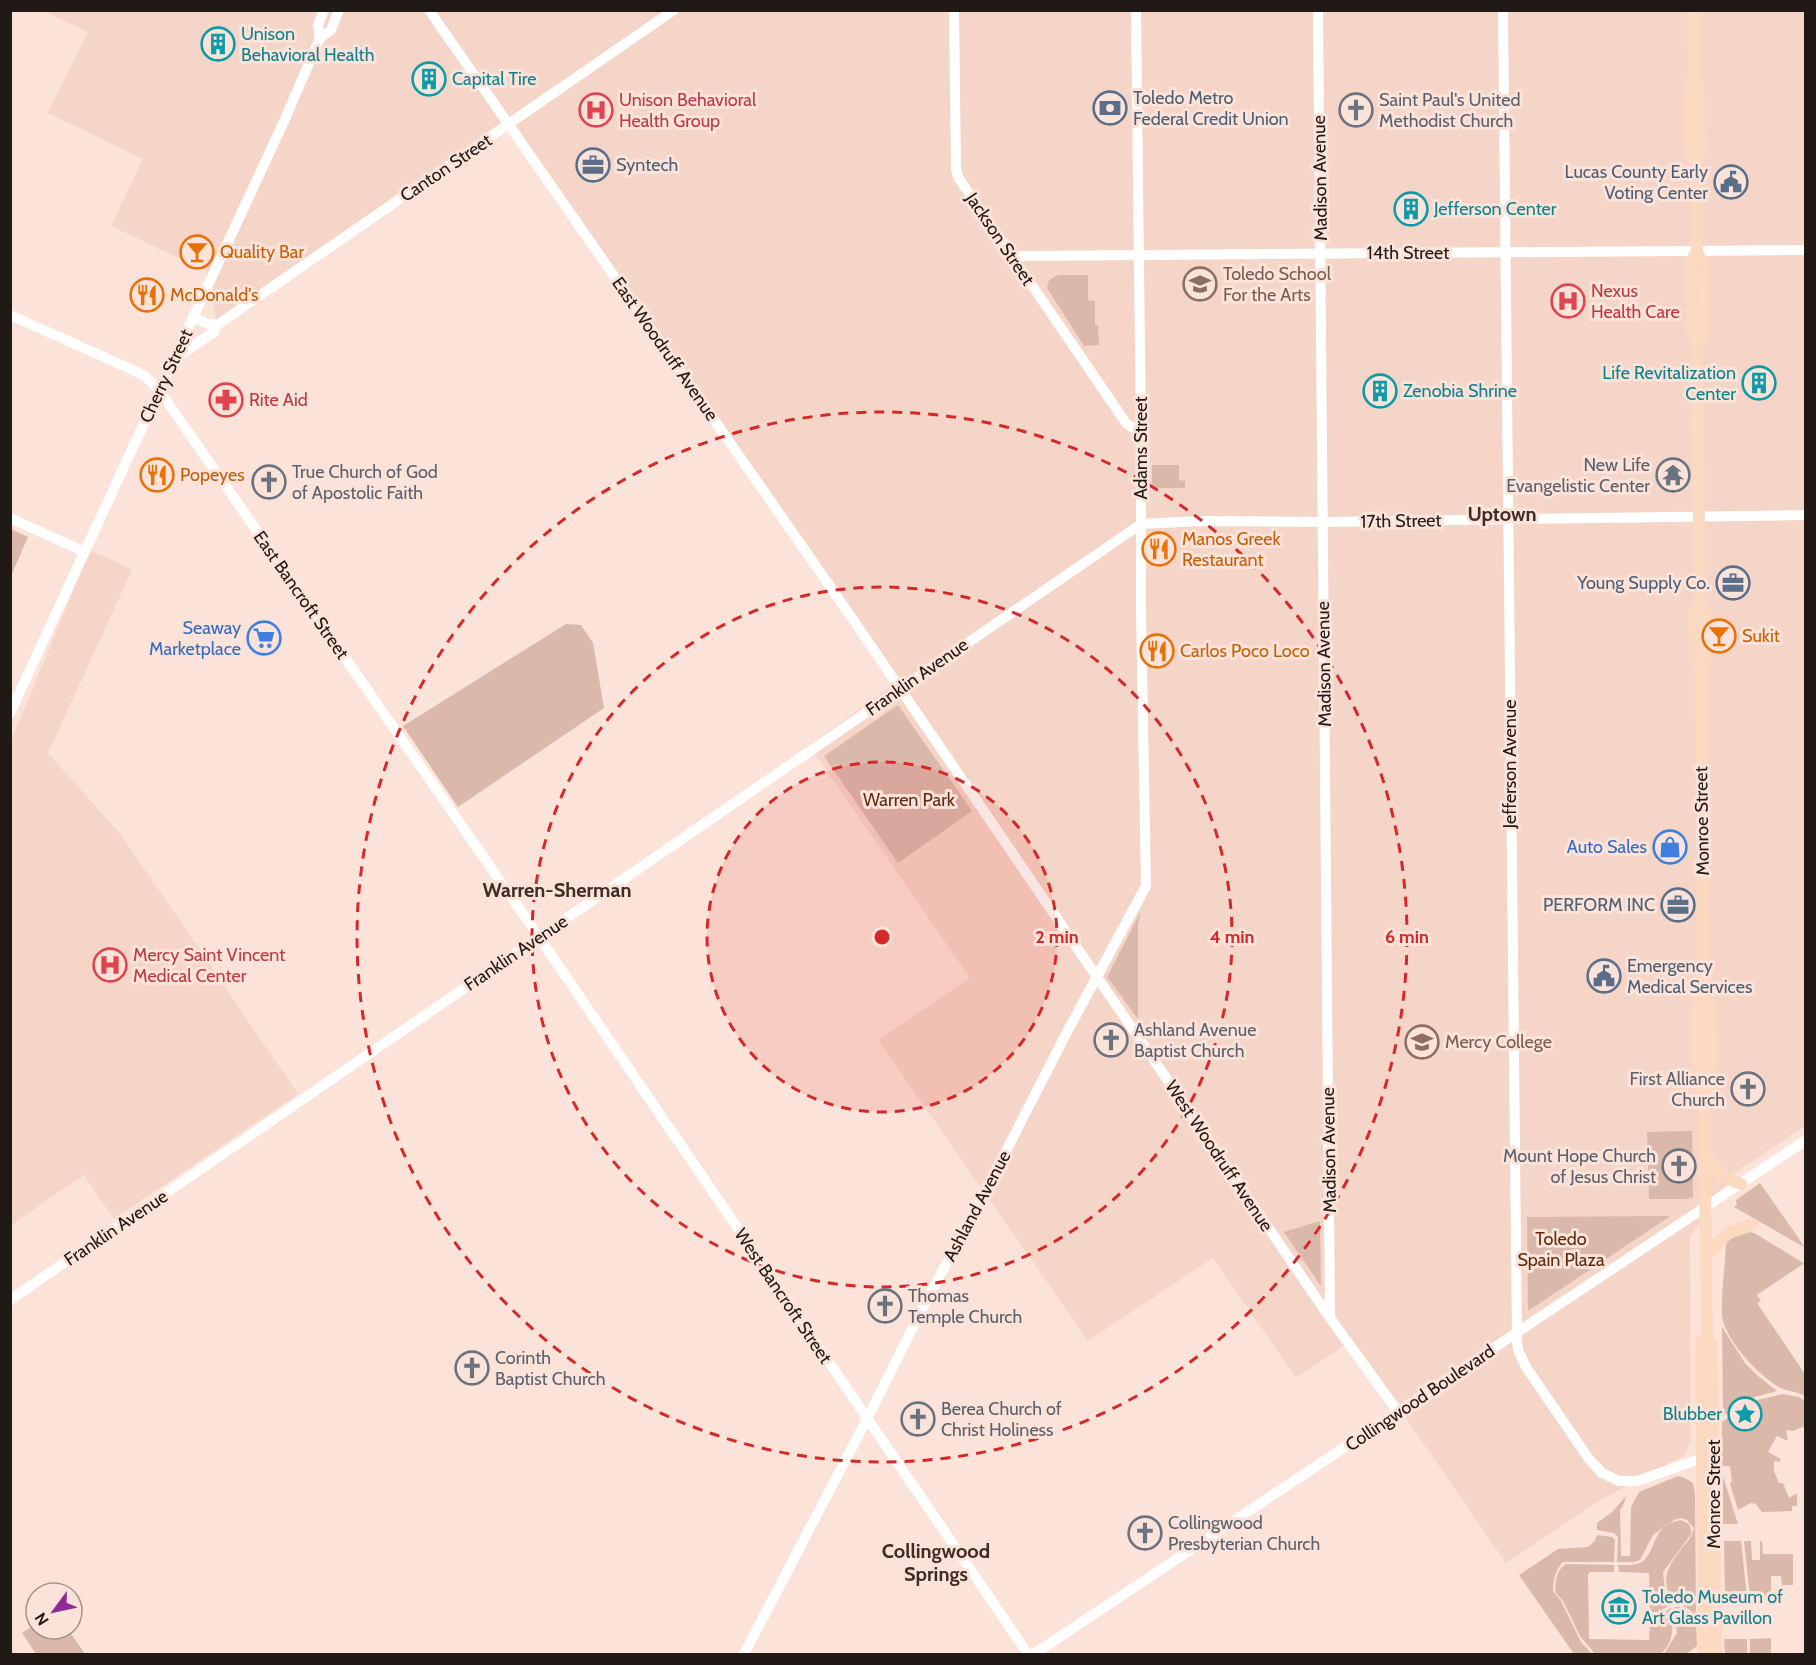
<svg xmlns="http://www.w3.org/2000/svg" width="1816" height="1665" font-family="Cabin,sans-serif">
  <rect width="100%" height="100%" fill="#fce3d9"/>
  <g fill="#f5d5c7">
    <path d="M 43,11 L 1805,11 L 1805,1126 L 1733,1174 L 1690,1237 L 1691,1440 L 1685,1455 L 1602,1499 L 1506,1563 L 1352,1340 L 1296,1378 L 1213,1258 L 1088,1341 L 878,1040 L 970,978 L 809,745 L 893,685 L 508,130 L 218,328 L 206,271 L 111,226 L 143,159 L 48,113 L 88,32 Z"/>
    <path d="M 90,550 L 132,570 L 48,753 L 122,836 L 298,1094 L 114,1219 L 84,1175 L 11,1225 L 11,741 Z"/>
  </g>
  <g fill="#dab9ab">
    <path d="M 1058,275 L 1088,275 L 1088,300 L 1095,301 L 1095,325 L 1098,325 L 1099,345 L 1084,346 L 1047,288 L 1049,280 Z"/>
    <path d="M 1152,465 L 1179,465 L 1179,480 L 1185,481 L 1185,488 L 1152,488 Z"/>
    <path d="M 11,529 L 28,537 L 11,576 Z"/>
    <path d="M 566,624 L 581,625 L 593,643 L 604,708 L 458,807 L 403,726 Z"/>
    <path d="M 898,705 L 972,811 L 898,863 L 824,756 Z"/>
    <path d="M 1141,911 L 1138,925 L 1138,1019 L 1107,977 Z"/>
    <path d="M 1692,1131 L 1693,1197 L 1686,1199 L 1649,1199 L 1647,1132 Z"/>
    <path d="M 1760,1183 L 1804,1246 L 1804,1247 L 1734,1207 L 1737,1204 L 1736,1200 Z"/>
    <path d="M 1669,1216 L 1669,1217 L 1528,1311 L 1527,1217 Z"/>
    <path d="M 1320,1221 L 1321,1286 L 1284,1232 Z"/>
    <path d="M 1750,1232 L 1756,1234 L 1805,1264 L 1805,1267 L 1803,1264 L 1757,1295 L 1761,1301 L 1757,1303 L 1805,1374 L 1805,1396 C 1797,1391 1787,1392 1779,1387 C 1759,1376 1724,1339 1722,1315 C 1721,1292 1725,1268 1726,1245 L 1729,1239 Z"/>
    <path d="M 1722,1327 L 1745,1363 L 1758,1376 L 1777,1391 L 1747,1399 L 1723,1416 Z"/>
    <path d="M 1783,1394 L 1799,1397 L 1805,1401 L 1805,1426 L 1793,1431 L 1786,1430 L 1788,1441 L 1777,1436 L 1768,1452 L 1781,1459 L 1780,1462 L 1774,1461 L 1774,1471 L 1779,1483 L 1783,1483 L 1789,1498 L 1797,1493 L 1797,1506 L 1792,1506 L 1792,1511 L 1762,1512 L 1756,1504 L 1751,1503 L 1738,1510 L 1730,1484 L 1732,1481 L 1730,1466 L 1722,1466 L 1722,1422 L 1749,1402 Z"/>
    <path d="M 1678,1476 L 1685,1478 L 1693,1483 L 1695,1495 L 1696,1616 C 1690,1609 1682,1603 1672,1604 C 1662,1578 1665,1570 1682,1548 C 1688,1540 1692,1538 1694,1528 L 1687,1520 L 1681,1518 L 1674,1520 L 1653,1535 L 1640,1560 L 1635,1562 L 1617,1562 L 1618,1537 L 1614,1533 L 1597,1530 L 1597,1523 L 1612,1512 L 1627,1495 L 1622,1508 L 1620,1509 L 1621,1556 L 1630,1556 L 1631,1507 L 1639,1492 Z"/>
    <path d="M 1723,1476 L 1738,1524 L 1723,1524 Z"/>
    <path d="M 1681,1520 L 1689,1524 L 1692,1533 L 1663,1572 L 1665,1590 L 1671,1605 L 1663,1609 L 1658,1615 L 1650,1617 L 1649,1573 L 1619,1572 L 1618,1565 C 1625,1565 1635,1566 1642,1562 C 1657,1551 1651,1525 1681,1520 Z"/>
    <path d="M 1597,1535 L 1612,1537 L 1615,1540 L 1614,1562 L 1563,1562 C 1555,1570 1553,1581 1553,1591 L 1561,1601 L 1581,1642 L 1592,1654 L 1574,1654 L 1519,1575 L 1558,1549 L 1588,1547 L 1595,1541 Z"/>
    <path d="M 1724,1541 L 1741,1541 L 1747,1597 L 1725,1597 Z"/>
    <path d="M 1744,1541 L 1751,1541 L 1752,1560 L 1760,1560 L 1760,1541 L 1762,1541 L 1763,1554 L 1793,1554 L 1793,1585 L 1782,1585 L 1781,1576 L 1771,1576 L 1771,1597 L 1750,1597 Z"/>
    <path d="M 1566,1564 L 1614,1565 L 1614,1572 L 1590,1572 L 1588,1575 L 1589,1639 L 1649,1640 L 1650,1622 L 1658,1620 L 1671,1607 C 1673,1626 1675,1640 1661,1654 L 1595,1654 L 1580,1636 L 1563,1601 L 1556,1593 C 1554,1583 1557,1569 1566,1564 Z"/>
    <path d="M 1674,1607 L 1682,1607 L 1696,1620 L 1697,1646 L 1686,1654 L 1664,1654 L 1677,1633 Z"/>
    <path d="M 36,1624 L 36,1629 L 68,1629 L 85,1654 L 36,1654 L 22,1633 Z"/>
    <path d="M 1771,1638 L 1771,1654 L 1750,1654 L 1750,1639 Z"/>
    <path d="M 1724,1639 L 1747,1639 L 1747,1654 L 1725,1654 Z"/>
  </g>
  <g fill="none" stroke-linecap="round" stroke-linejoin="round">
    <g stroke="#fff" stroke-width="10">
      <path d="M 429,10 L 843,605 L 1330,1318 L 1399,1413"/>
      <path d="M 954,10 L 956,169 L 958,177 L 1126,423 L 1141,434"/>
      <path d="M 1318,10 L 1330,1318"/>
      <path d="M 1503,10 L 1517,1341 L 1518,1350 L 1526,1367 L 1589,1459 L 1602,1473 L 1619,1481 L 1637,1481 L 1708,1456"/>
      <path d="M 320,38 L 318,25 L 324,10"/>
      <path d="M 1011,256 L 1806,250"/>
      <path d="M 10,315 L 133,370 L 145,376 L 159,390 L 539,937 L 1028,1654"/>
      <path d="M 193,317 L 208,324 L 217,325"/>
      <path d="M 174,359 L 214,332 L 217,325 L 674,10"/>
      <path d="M 10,518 L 85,552"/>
      <path d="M 10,713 L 285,119 L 320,38 L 331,30 L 339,10"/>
      <path d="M 10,1300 L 1141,524 L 1200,521 L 1323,522 L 1806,515"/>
      <path d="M 744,1654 L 867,1419 L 924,1305 L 982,1198 L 1068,1030 L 1146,886 L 1141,612 L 1141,434 L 1136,10"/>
      <path d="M 1034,1654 L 1806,1140"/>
    </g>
    <g stroke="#fcd9c1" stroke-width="12">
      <path d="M 1693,10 L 1694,74 L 1698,87 L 1701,150 L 1696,162 L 1697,251 L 1703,265 L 1704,330 L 1702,336 L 1697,339"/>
      <path d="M 1694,74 L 1689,87 L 1689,151 L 1696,162"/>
      <path d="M 1697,251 L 1690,264 L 1692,334 L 1697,339 L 1700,606 L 1705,612 L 1705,662 L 1701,668 L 1704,973 L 1709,984 L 1711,1088 L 1704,1096"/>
      <path d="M 1700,606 L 1694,614 L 1696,663 L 1701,668"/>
      <path d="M 1704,973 L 1698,984 L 1698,1079 L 1699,1089 L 1704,1096 L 1707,1337 L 1712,1343 L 1716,1654"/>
      <path d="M 1706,1155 L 1721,1176 L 1741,1184"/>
      <path d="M 1706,1257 L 1728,1233 L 1752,1224"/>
      <path d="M 1704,1654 L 1701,1372 L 1701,1343 L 1707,1337"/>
    </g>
  </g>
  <circle cx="882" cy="937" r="175" fill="#d62828" fill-opacity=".12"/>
  <g fill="none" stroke="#d62828" stroke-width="3" stroke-dasharray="10 8">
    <circle cx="882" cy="937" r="175"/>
    <circle cx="882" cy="937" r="350"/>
    <circle cx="882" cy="937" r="525"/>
  </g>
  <defs>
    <symbol id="building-ring" viewBox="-11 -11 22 22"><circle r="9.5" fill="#fce3d9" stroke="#0f9aa8" stroke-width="1.5"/><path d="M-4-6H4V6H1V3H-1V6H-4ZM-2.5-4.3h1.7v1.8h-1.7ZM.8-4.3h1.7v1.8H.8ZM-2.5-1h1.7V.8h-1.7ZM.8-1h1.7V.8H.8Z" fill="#0f9aa8"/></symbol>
    <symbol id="bank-ring" viewBox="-11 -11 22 22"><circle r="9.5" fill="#fce3d9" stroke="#5c6f8a" stroke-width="1.5"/><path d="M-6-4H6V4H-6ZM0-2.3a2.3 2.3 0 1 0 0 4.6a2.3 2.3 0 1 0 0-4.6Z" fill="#5c6f8a"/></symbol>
    <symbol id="hospital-ring" viewBox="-11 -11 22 22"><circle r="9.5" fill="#fce3d9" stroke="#e0444e" stroke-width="1.5"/><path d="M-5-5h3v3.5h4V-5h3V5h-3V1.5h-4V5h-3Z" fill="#e0444e"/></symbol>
    <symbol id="church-ring" viewBox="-11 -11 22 22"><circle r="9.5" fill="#fce3d9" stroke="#6b7280" stroke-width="1.5"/><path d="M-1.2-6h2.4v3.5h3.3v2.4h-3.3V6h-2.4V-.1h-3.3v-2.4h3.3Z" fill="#6b7280"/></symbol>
    <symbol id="office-ring" viewBox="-11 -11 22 22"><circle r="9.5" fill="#fce3d9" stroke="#5c6f8a" stroke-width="1.5"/><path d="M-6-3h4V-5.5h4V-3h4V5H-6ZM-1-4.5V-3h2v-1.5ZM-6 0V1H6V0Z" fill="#5c6f8a"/></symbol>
    <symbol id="civic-ring" viewBox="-11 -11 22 22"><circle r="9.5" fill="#fce3d9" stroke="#5c6f8a" stroke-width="1.5"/><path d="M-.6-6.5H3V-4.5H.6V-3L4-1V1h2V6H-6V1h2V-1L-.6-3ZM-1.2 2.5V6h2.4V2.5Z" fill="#5c6f8a"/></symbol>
    <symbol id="bar-ring" viewBox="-11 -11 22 22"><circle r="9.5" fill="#fce3d9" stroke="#e8710a" stroke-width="1.5"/><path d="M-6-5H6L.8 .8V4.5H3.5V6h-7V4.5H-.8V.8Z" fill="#e8710a"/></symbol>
    <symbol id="school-ring" viewBox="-11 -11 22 22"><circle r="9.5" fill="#fce3d9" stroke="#8d6e63" stroke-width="1.5"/><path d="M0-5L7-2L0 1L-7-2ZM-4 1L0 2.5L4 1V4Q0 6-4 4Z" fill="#8d6e63"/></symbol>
    <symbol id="restaurant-ring" viewBox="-11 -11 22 22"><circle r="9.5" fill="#fce3d9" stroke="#e8710a" stroke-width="1.5"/><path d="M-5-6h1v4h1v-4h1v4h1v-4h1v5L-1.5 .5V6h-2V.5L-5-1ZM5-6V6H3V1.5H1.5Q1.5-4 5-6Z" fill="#e8710a"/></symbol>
    <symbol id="pharmacy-ring" viewBox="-11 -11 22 22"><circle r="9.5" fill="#fce3d9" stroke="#e0444e" stroke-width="1.5"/><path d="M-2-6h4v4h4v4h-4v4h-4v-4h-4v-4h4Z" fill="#e0444e"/></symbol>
    <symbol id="temple-ring" viewBox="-11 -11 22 22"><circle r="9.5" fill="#fce3d9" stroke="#6b7280" stroke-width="1.5"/><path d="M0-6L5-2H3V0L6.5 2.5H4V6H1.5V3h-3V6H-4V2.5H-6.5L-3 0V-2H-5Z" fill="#6b7280"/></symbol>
    <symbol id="supermarket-ring" viewBox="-11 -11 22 22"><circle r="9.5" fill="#fce3d9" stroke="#3f7fe0" stroke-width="1.5"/><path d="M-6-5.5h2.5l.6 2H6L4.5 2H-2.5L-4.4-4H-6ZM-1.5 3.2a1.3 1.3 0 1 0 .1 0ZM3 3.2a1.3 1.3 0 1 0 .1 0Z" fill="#3f7fe0"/></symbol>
    <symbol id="shop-ring" viewBox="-11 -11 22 22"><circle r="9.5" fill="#fce3d9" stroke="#3f7fe0" stroke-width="1.5"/><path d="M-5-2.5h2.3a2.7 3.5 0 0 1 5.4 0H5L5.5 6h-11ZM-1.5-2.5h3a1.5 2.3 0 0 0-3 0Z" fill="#3f7fe0"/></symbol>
    <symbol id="university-ring" viewBox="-11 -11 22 22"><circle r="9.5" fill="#fce3d9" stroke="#8d6e63" stroke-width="1.5"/><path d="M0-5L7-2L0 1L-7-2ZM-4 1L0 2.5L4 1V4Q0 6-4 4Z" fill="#8d6e63"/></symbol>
    <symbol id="sight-ring" viewBox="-11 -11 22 22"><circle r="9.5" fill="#fce3d9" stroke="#0f9aa8" stroke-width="1.5"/><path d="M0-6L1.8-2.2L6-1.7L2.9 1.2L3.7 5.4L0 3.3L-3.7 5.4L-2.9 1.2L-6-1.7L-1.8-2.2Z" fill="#0f9aa8"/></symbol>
    <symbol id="museum-ring" viewBox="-11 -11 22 22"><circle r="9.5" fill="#fce3d9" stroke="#0f9aa8" stroke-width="1.5"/><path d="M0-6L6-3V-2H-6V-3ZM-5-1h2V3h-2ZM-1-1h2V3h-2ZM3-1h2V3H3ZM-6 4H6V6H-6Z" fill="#0f9aa8"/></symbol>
  </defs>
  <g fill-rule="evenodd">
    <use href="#building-ring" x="199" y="25" width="38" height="38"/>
    <use href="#building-ring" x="410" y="60" width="38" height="38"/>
    <use href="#bank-ring" x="1091" y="89" width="38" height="38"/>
    <use href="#hospital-ring" x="577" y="91" width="38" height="38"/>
    <use href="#church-ring" x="1337" y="91" width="38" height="38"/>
    <use href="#office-ring" x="574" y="146" width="38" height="38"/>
    <use href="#civic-ring" x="1712" y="163" width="38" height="38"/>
    <use href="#building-ring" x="1392" y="190" width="38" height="38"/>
    <use href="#bar-ring" x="178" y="233" width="38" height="38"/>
    <use href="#school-ring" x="1181" y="265" width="38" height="38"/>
    <use href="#restaurant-ring" x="128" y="276" width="38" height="38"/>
    <use href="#hospital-ring" x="1549" y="282" width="38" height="38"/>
    <use href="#building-ring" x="1740" y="364" width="38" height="38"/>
    <use href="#building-ring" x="1361" y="372" width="38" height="38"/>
    <use href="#pharmacy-ring" x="207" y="381" width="38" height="38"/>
    <use href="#restaurant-ring" x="138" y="456" width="38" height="38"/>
    <use href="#temple-ring" x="1654" y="456" width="38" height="38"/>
    <use href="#church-ring" x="250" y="463" width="38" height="38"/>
    <use href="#restaurant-ring" x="1140" y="530" width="38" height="38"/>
    <use href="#office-ring" x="1714" y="564" width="38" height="38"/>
    <use href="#bar-ring" x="1700" y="617" width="38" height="38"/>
    <use href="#supermarket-ring" x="245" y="619" width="38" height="38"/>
    <use href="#restaurant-ring" x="1138" y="632" width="38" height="38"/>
    <use href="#shop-ring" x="1651" y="828" width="38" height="38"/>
    <use href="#office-ring" x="1659" y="886" width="38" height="38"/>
    <use href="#hospital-ring" x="91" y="946" width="38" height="38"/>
    <use href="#civic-ring" x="1585" y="957" width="38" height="38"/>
    <use href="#church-ring" x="1092" y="1021" width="38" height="38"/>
    <use href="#university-ring" x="1403" y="1023" width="38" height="38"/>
    <use href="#church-ring" x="1729" y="1070" width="38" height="38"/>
    <use href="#church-ring" x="1660" y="1147" width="38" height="38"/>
    <use href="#church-ring" x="866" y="1287" width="38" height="38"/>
    <use href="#church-ring" x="453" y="1349" width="38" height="38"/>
    <use href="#sight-ring" x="1726" y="1395" width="38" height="38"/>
    <use href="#church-ring" x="899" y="1400" width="38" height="38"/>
    <use href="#church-ring" x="1126" y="1514" width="38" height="38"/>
    <use href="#museum-ring" x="1600" y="1588" width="38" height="38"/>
  </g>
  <g text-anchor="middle" stroke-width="6" stroke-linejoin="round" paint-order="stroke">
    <g font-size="18" fill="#0d838f" stroke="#fce3d9" text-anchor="start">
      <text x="241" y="40">Unison<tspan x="241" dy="21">Behavioral Health</tspan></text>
      <text x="452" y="85">Capital Tire</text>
      <text x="1434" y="215">Jefferson Center</text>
      <text x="1736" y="379" text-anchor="end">Life Revitalization<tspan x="1736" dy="21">Center</tspan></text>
      <text x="1403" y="397">Zenobia Shrine</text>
      <text x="1722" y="1420" text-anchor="end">Blubber</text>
      <text x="1642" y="1603">Toledo Museum of<tspan x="1642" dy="21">Art Glass Pavillon</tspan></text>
    </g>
    <g font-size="18" fill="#4e5e75" stroke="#fce3d9" text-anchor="start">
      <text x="1133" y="104">Toledo Metro<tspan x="1133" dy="21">Federal Credit Union</tspan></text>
      <text x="616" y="171">Syntech</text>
      <text x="1708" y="178" text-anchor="end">Lucas County Early<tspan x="1708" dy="21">Voting Center</tspan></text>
      <text x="1710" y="589" text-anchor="end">Young Supply Co.</text>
      <text x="1655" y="911" text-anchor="end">PERFORM INC</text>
      <text x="1627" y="972">Emergency<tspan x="1627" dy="21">Medical Services</tspan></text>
    </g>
    <g font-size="18" fill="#be3a42" stroke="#fce3d9" text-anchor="start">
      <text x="619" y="106">Unison Behavioral<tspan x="619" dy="21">Health Group</tspan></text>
      <text x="1591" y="297">Nexus<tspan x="1591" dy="21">Health Care</tspan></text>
      <text x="249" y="406">Rite Aid</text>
      <text x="133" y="961">Mercy Saint Vincent<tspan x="133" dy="21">Medical Center</tspan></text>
    </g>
    <g font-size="18" fill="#5b616d" stroke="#fce3d9" text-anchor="start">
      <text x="1379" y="106">Saint Paul's United<tspan x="1379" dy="21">Methodist Church</tspan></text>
      <text x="1650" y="471" text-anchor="end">New Life<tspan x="1650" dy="21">Evangelistic Center</tspan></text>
      <text x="292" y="478">True Church of God<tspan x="292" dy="21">of Apostolic Faith</tspan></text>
      <text x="1134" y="1036">Ashland Avenue<tspan x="1134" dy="21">Baptist Church</tspan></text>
      <text x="1725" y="1085" text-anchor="end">First Alliance<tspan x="1725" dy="21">Church</tspan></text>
      <text x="1656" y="1162" text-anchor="end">Mount Hope Church<tspan x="1656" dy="21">of Jesus Christ</tspan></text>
      <text x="908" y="1302">Thomas<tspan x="908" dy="21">Temple Church</tspan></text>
      <text x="495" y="1364">Corinth<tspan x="495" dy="21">Baptist Church</tspan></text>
      <text x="941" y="1415">Berea Church of<tspan x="941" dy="21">Christ Holiness</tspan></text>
      <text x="1168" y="1529">Collingwood<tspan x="1168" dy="21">Presbyterian Church</tspan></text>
    </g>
    <g font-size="18" fill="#211915" stroke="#fce3d9">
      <text transform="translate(446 168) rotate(-34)" y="6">Canton Street</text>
      <text transform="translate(1320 178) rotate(-91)" y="6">Madison Avenue</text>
      <text transform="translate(1000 239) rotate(56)" y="6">Jackson Street</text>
      <text x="1408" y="259">14th Street</text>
      <text transform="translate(665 349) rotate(55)" y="6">East Woodruff Avenue</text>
      <text transform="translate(166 376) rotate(-65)" y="6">Cherry Street</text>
      <text transform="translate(1141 448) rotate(-90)" y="6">Adams Street</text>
      <text transform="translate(1401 521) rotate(-1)" y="6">17th Street</text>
      <text transform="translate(301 595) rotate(55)" y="6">East Bancroft Street</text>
      <text transform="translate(1324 664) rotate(-91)" y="6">Madison Avenue</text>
      <text transform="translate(917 677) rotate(-35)" y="6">Franklin Avenue</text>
      <text transform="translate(1510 764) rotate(-90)" y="6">Jefferson Avenue</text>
      <text transform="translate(1702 821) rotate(-91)" y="6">Monroe Street</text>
      <text transform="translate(516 953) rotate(-34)" y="6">Franklin Avenue</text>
      <text transform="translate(1329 1150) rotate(-91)" y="6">Madison Avenue</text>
      <text transform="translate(1219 1156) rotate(56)" y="6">West Woodruff Avenue</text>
      <text transform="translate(977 1206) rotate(-62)" y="6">Ashland Avenue</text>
      <text transform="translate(116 1228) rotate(-34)" y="6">Franklin Avenue</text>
      <text transform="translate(783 1296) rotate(56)" y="6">West Bancroft Street</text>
      <text transform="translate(1420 1398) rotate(-34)" y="6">Collingwood Boulevard</text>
      <text transform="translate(1714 1494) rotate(-90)" y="6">Monroe Street</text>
    </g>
    <g font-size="18" fill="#c56008" stroke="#fce3d9" text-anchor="start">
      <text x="220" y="258">Quality Bar</text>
      <text x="170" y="301">McDonald's</text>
      <text x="180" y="481">Popeyes</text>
      <text x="1182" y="545">Manos Greek<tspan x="1182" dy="21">Restaurant</tspan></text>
      <text x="1742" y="642">Sukit</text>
      <text x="1180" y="657">Carlos Poco Loco</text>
    </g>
    <g font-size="18" fill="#785e54" stroke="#fce3d9" text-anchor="start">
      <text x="1223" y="280">Toledo School<tspan x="1223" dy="21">For the Arts</tspan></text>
      <text x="1445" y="1048">Mercy College</text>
    </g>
    <g font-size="18" fill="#366cbe" stroke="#fce3d9" text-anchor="end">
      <text x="241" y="634">Seaway<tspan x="241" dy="21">Marketplace</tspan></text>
      <text x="1647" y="853">Auto Sales</text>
    </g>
    <g font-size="18" fill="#5e2b11" stroke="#fce3d9">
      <text x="909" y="806">Warren Park</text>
      <text x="1561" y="1245">Toledo<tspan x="1561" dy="21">Spain Plaza</tspan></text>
    </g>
    <g font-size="20" font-weight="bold" fill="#402e26" stroke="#fce3d9">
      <text x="1502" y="521">Uptown</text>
      <text x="557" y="897">Warren-Sherman</text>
      <text x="936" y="1558">Collingwood<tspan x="936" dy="23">Springs</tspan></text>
    </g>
  </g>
  <circle cx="882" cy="937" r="9" fill="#d62828" stroke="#fce3d9" stroke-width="3"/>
  <g font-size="18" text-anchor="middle" font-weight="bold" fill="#d62828" stroke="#fce3d9" stroke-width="6" stroke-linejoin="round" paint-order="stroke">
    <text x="1057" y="943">2 min</text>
    <text x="1232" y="943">4 min</text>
    <text x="1407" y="943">6 min</text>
  </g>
  <rect width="1816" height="1665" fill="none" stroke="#211915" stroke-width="24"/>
  <g transform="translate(54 1611) rotate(237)"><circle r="28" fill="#fce3d9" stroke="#a4928b" stroke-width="1.5"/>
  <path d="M0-4.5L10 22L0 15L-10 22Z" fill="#8d2c94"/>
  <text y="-9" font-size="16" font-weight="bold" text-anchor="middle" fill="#211915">N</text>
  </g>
</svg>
